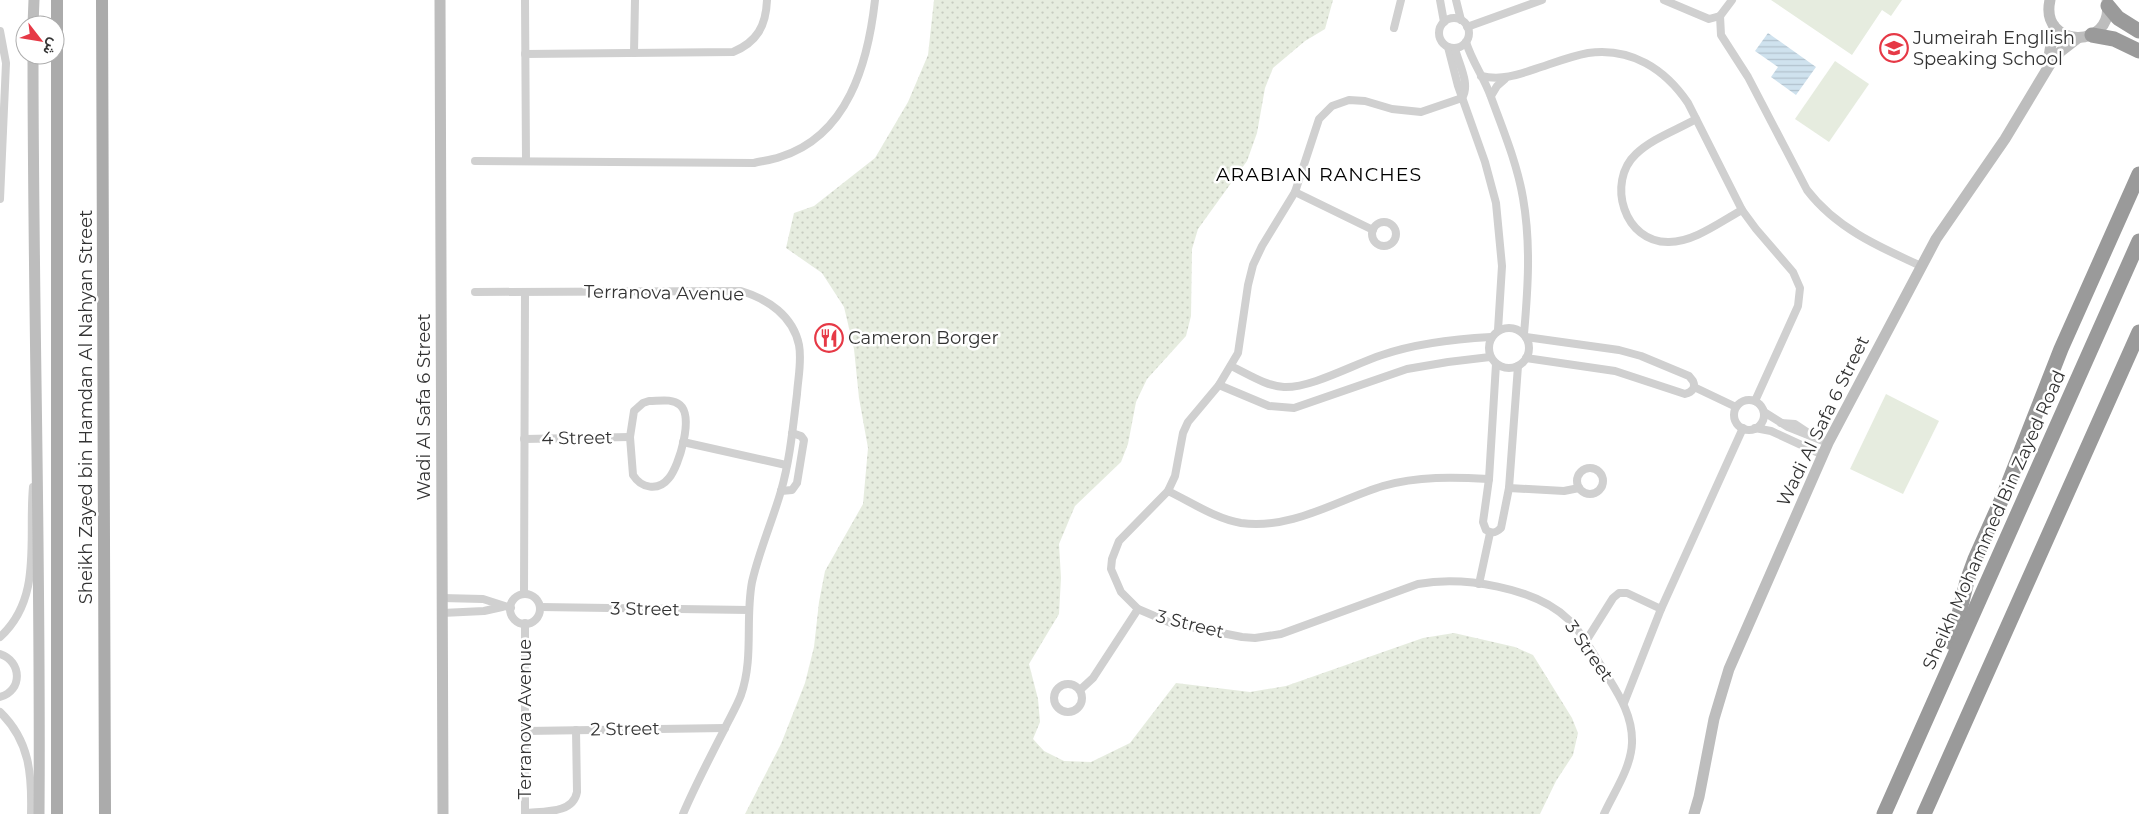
<svg xmlns="http://www.w3.org/2000/svg" width="2139" height="814" font-family="Montserrat,Vazirmatn,sans-serif">
  <defs>
    <pattern id="grass-dots" width="8" height="8" patternUnits="userSpaceOnUse" patternTransform="scale(1.25)"><rect width="8" height="8" fill="#e6ecdf"/><path d="M2 2h.1M6 6h.1" fill="none" stroke="#c6cbc0" stroke-width="1.8" stroke-linecap="round"/></pattern>
    <pattern id="water-rules" width="6" height="5" patternUnits="userSpaceOnUse" patternTransform="scale(1.25)"><rect width="6" height="5" fill="#cfe2ee"/><path d="M0 2.5h6" fill="none" stroke="#b2c2cd"/></pattern>
  </defs>
  <rect width="100%" height="100%" fill="#fff"/>
  <path fill="url(#grass-dots)" d="M 934,0 L 1333,0 L 1325,29 L 1305,41 L 1273,68 L 1265,88 L 1257,133 L 1247,161 L 1198,229 L 1192,249 L 1191,316 L 1186,336 L 1147,379 L 1136,402 L 1128,444 L 1121,462 L 1075,506 L 1059,544 L 1061,578 L 1059,614 L 1029,664 L 1038,699 L 1040,722 L 1033,739 L 1044,751 L 1064,761 L 1091,762 L 1130,743 L 1176,683 L 1250,692 L 1286,686 L 1423,638 L 1454,633 L 1515,647 L 1533,655 L 1572,718 L 1578,733 L 1573,755 L 1556,781 L 1540,814 L 745,814 L 781,744 L 805,683 L 814,647 L 819,602 L 825,571 L 863,504 L 868,448 L 859,398 L 854,349 L 844,307 L 822,273 L 786,248 L 794,213 L 814,206 L 875,158 L 908,102 L 928,55 Z"/>
  <g fill="#e6ecdf">
    <path d="M 1771,0 L 1902,0 L 1891,16 L 1882,10 L 1852,55 Z"/>
    <path d="M 1835,61 L 1869,84 L 1829,142 L 1795,119 Z"/>
    <path d="M 1886,394 L 1939,421 L 1903,494 L 1850,469 Z"/>
  </g>
  <path fill="url(#water-rules)" d="M 1768,33 L 1816,67 L 1796,95 L 1771,77 L 1778,67 L 1755,51 Z"/>
  <g fill="none" stroke-linecap="round" stroke-linejoin="round">
    <g stroke="#d0d0d0" stroke-width="8">
      <path d="M 525,0 L 526,161"/>
      <path d="M 1440,0 L 1444,22"/>
      <path d="M 1456,0 L 1461,20"/>
      <path d="M 1664,0 L 1709,19 L 1720,16 L 1732,0"/>
      <path d="M 1720,16 L 1721,35 L 1748,77 L 1807,190 C 1836,228 1879,247 1921,266"/>
      <circle cx="1454" cy="33" r="15"/>
      <path d="M 1467,27 L 1542,0"/>
      <path d="M 1394,28 L 1401,0"/>
      <path d="M 0,31 L 6,63 L 0,199"/>
      <path d="M 1466,42 C 1472,62 1484,77 1491,97 C 1503,130 1517,163 1523,198 C 1531,244 1528,288 1524,334"/>
      <path d="M 1448,47 L 1458,86 L 1485,162 L 1496,203 L 1502,266 L 1498,330"/>
      <path d="M 1455,48 C 1458,63 1471,84 1462,98 L 1421,112 L 1392,109 L 1365,101 L 1349,100 L 1332,106 L 1319,119 L 1295,192 L 1262,246 L 1253,265 L 1248,285 L 1238,353 L 1219,385 L 1188,422 L 1183,433 L 1175,476 L 1168,491 L 1119,541 L 1112,559 L 1111,569 L 1121,592 L 1138,609 L 1171,623 L 1242,637 L 1255,638 L 1281,634 L 1418,584 C 1463,576 1535,587 1569,620 C 1584,635 1594,655 1606,674 C 1619,695 1633,716 1632,743 C 1631,768 1614,792 1604,814"/>
      <path d="M 634,53 L 635,0"/>
      <path d="M 525,54 L 733,52 C 757,42 766,26 767,0"/>
      <path d="M 1481,76 C 1503,81 1520,74 1541,67 C 1556,62 1572,56 1588,53 C 1631,47 1665,69 1688,103 L 1742,210 L 1756,229 L 1793,272 L 1800,288 L 1798,306 L 1755,401"/>
      <path d="M 1491,96 L 1497,86 L 1505,79"/>
      <path d="M 1696,119 C 1677,130 1653,138 1636,154 C 1606,182 1624,243 1669,242 C 1694,242 1720,222 1742,210"/>
      <path d="M 475,161 L 754,163 C 762,161 772,160 780,157 C 848,136 868,63 875,0"/>
      <path d="M 1295,192 L 1373,230"/>
      <circle cx="1384" cy="234" r="12"/>
      <path d="M 475,292 L 741,291 C 768,299 793,316 799,345 C 802,361 798,378 797,394 C 793,426 790,460 781,491 C 772,522 759,551 752,582 C 745,619 754,658 741,695 C 736,708 729,719 723,732 C 709,759 695,786 683,814"/>
      <circle cx="1509" cy="348" r="20"/>
      <path d="M 1526,358 L 1615,371 L 1685,394 C 1692,392 1696,388 1693,381 L 1689,376 L 1641,356 L 1619,350 L 1526,337"/>
      <path d="M 1496,364 L 1489,479 L 1483,522 L 1486,530 C 1492,534 1496,533 1501,528 L 1509,488 L 1518,366"/>
      <path d="M 1231,366 C 1248,374 1266,386 1284,387 C 1312,388 1354,364 1382,355 C 1417,343 1454,339 1491,337"/>
      <path d="M 1219,385 L 1269,406 L 1294,408 L 1407,369 L 1448,362 L 1490,357"/>
      <path d="M 1694,387 L 1736,407"/>
      <circle cx="1749" cy="415" r="15"/>
      <path d="M 649,401 C 659,401 672,398 680,405 C 694,417 679,466 669,478 C 658,492 641,488 633,475 L 630,437 L 634,411 L 643,403 Z"/>
      <path d="M 1764,412 L 1788,427 L 1828,443"/>
      <path d="M 1781,423 L 1795,424 L 1807,432"/>
      <path d="M 1755,428 L 1771,431 L 1823,455"/>
      <path d="M 524,439 L 630,437"/>
      <path d="M 683,442 L 786,465"/>
      <circle cx="1590" cy="481" r="13"/>
      <path d="M 1509,488 L 1564,491 L 1579,488"/>
      <path d="M 781,491 L 792,490 L 797,483 L 804,440 L 801,436 L 792,433"/>
      <path d="M 1168,491 C 1191,502 1216,519 1241,523 C 1292,530 1337,500 1383,486 C 1418,476 1454,477 1489,479"/>
      <path d="M 1479,584 L 1490,533"/>
      <path d="M 524,594 L 525,292"/>
      <circle cx="525" cy="609" r="15"/>
      <path d="M 442,598 L 483,599 L 511,608"/>
      <path d="M 540,607 L 749,610"/>
      <path d="M 442,613 L 484,611 L 502,607"/>
      <path d="M 525,623 L 525,814"/>
      <path d="M 0,637 C 43,598 28,539 33,487"/>
      <path d="M 1586,641 L 1613,598 L 1619,593 L 1627,593 L 1661,609"/>
      <path d="M 0,654 C 22,661 23,691 0,697"/>
      <circle cx="1068" cy="698" r="14"/>
      <path d="M 1080,690 L 1093,678 L 1138,609"/>
      <path d="M 1624,703 L 1661,609 L 1743,428"/>
      <path d="M 0,712 C 30,741 32,775 31,814"/>
      <path d="M 526,731 L 725,728"/>
      <path d="M 525,813 C 544,811 573,814 577,792 L 576,730"/>
    </g>
    <g stroke="#bdbdbd" stroke-width="11">
      <path d="M 440,0 L 443,814"/>
      <path d="M 2050,0 C 2039,49 2115,50 2107,2"/>
      <path d="M 33,25 L 34,0"/>
      <path d="M 33,55 C 33,308 41,561 39,814"/>
      <path d="M 2048,63 L 2054,26"/>
      <path d="M 1694,814 L 1699,797 L 1714,719 L 1729,669 L 1828,443 L 1936,239 L 2005,139 L 2052,61 L 2060,52 L 2078,38"/>
    </g>
    <g stroke="#ababab" stroke-width="12">
      <path d="M 102,0 L 105,814"/>
      <path d="M 57,814 L 57,0"/>
    </g>
    <g stroke="#9a9a9a" stroke-width="15">
      <path d="M 2108,6 L 2118,18 L 2139,31"/>
      <path d="M 2092,35 L 2114,39 L 2139,51"/>
      <path d="M 1952,643 L 1967,581 L 1975,559 L 2005,492 L 2061,349 L 2139,174"/>
      <path d="M 1884,814 L 2139,241"/>
      <path d="M 1924,814 L 2139,332"/>
    </g>
  </g>
  <defs>
    <symbol id="school-ring" viewBox="-11 -11 22 22"><circle r="9.5" fill="#fff" stroke="#e63946" stroke-width="1.5"/><path d="M0-5L7-2L0 1L-7-2ZM-4 1L0 2.5L4 1V4Q0 6-4 4Z" fill="#e63946"/></symbol>
    <symbol id="restaurant-ring" viewBox="-11 -11 22 22"><circle r="9.5" fill="#fff" stroke="#e63946" stroke-width="1.5"/><path d="M-5-6h1v4h1v-4h1v4h1v-4h1v5L-1.5 .5V6h-2V.5L-5-1ZM5-6V6H3V1.5H1.5Q1.5-4 5-6Z" fill="#e63946"/></symbol>
  </defs>
  <g fill-rule="evenodd">
    <use href="#school-ring" x="1878" y="32" width="32" height="32"/>
    <use href="#restaurant-ring" x="813" y="322" width="32" height="32"/>
  </g>
  <g text-anchor="middle" stroke-width="5" stroke-linejoin="round" paint-order="stroke">
    <g font-size="18" fill="#333" stroke="#fff" text-anchor="start">
      <text x="1913" y="44">Jumeirah Engllish<tspan x="1913" dy="21">Speaking School</tspan></text>
      <text x="848" y="344">Cameron Borger</text>
    </g>
    <g font-size="18" fill="#333" stroke="#fff">
      <text transform="translate(664 293) rotate(1)" y="6">Terranova Avenue</text>
      <text transform="translate(86 407) rotate(-90)" y="6">Sheikh Zayed bin Hamdan Al Nahyan Street</text>
      <text transform="translate(424 407) rotate(-90)" y="6">Wadi Al Safa 6 Street</text>
      <text transform="translate(1823 421) rotate(-64)" y="6">Wadi Al Safa 6 Street</text>
      <text transform="translate(577 438) rotate(-1)" y="6">4 Street</text>
      <text transform="translate(1994 520) rotate(-66)" y="6">Sheikh Mohammed Bin Zayed Road</text>
      <text transform="translate(645 609) rotate(1)" y="6">3 Street</text>
      <text transform="translate(1190 624) rotate(14)" y="6">3 Street</text>
      <text transform="translate(1589 651) rotate(55)" y="6">3 Street</text>
      <text transform="translate(525 719) rotate(-90)" y="6">Terranova Avenue</text>
      <text transform="translate(625 729) rotate(-1)" y="6">2 Street</text>
    </g>
    <g font-size="19" letter-spacing="1" fill="#000" stroke="#fff">
      <text x="1319" y="181">ARABIAN RANCHES</text>
    </g>
  </g>
  <g transform="translate(40 40) rotate(121)"><circle r="24" fill="#ffffff" stroke="#adadad"/>
  <path d="M0-4L9 19L0 12L-9 19Z" fill="#e63946"/>
  <text y="-8" font-size="14" font-weight="bold" text-anchor="middle" fill="#333333">ش</text>
  </g>
</svg>
